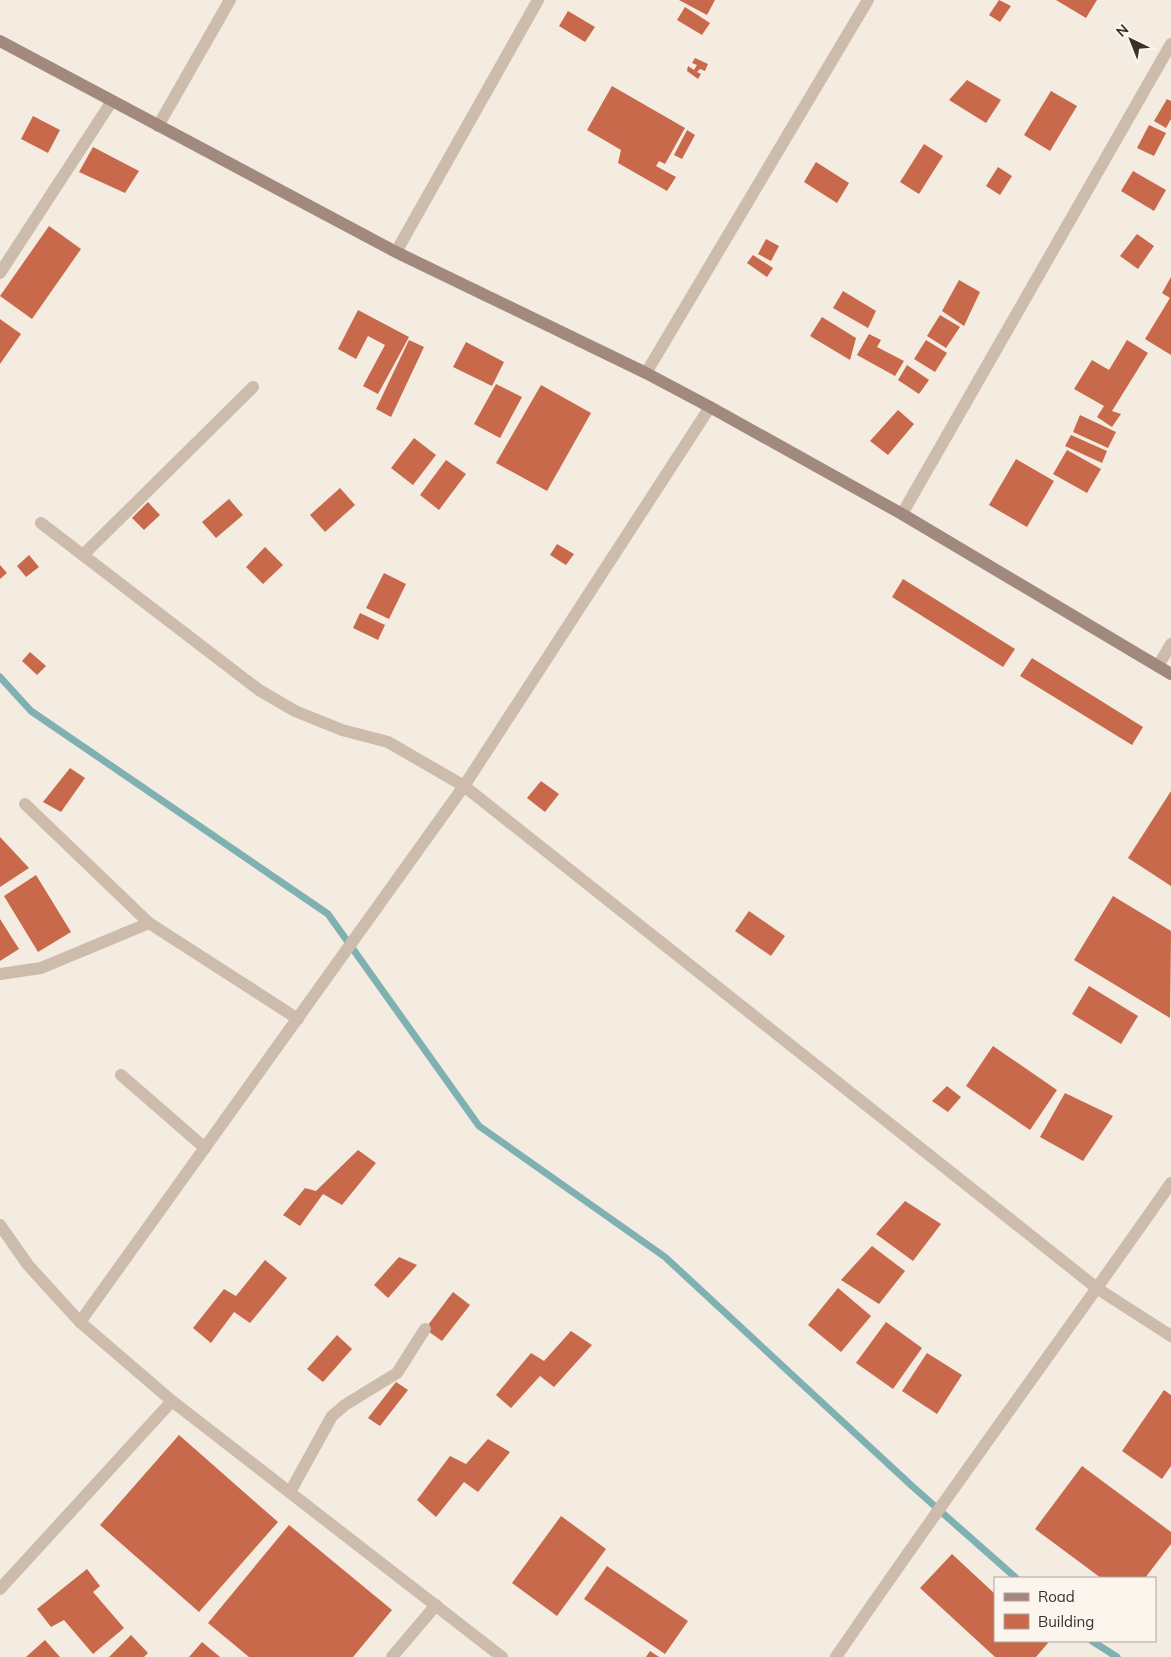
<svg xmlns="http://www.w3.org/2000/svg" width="1171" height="1657" font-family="Mulish,sans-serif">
  <rect width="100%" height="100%" fill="#f4ebe1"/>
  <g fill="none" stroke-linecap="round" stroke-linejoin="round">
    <g stroke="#7fb0b2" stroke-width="7">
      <path d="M 0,677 L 31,711 L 328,914 L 479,1126 L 665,1257 L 912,1486 L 1016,1578"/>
      <path d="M 1092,1641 L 1117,1657"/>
    </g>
  </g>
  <g fill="#c8694b">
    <path d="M 679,0 L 715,0 L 707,15 Z"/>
    <path d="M 999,0 L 1011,6 L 1000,22 L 989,15 Z"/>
    <path d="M 1056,0 L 1097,0 L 1086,18 Z"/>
    <path d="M 685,7 L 710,23 L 702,35 L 677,20 Z"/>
    <path d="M 568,11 L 595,27 L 585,42 L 559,26 Z"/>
    <path d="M 695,58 L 708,64 L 705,71 L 700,69 L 697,72 L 701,74 L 698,79 L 687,71 L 688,66 L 694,70 L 697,65 L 692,63 Z"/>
    <path d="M 967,80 L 1001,100 L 986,123 L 949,100 Z"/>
    <path d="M 612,86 L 685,128 L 665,164 L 659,161 L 656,166 L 676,177 L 667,191 L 618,163 L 621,150 L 587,130 Z"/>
    <path d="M 1051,91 L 1077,106 L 1050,151 L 1024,135 Z"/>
    <path d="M 1167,99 L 1171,101 L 1171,119 L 1166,128 L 1154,121 Z"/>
    <path d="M 33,116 L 60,130 L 48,153 L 21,139 Z"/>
    <path d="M 1149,125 L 1166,133 L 1154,156 L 1137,148 Z"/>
    <path d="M 687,130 L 695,135 L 682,159 L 674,155 Z"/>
    <path d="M 924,144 L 943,156 L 919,194 L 900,182 Z"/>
    <path d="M 93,147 L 139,171 L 125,193 L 79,172 Z"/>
    <path d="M 816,162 L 849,183 L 837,203 L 804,182 Z"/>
    <path d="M 998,167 L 1012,176 L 1000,195 L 986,186 Z"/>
    <path d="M 1133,171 L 1166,190 L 1154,211 L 1121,191 Z"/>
    <path d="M 49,226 L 81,249 L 32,319 L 0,296 Z"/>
    <path d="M 1137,234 L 1154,246 L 1138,269 L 1120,256 Z"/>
    <path d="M 766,239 L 779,246 L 771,261 L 758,254 Z"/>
    <path d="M 753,255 L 773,268 L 767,277 L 747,263 Z"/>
    <path d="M 1171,277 L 1171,355 L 1145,339 L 1170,298 L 1162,293 Z"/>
    <path d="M 959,280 L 980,292 L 964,326 L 942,311 Z"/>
    <path d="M 843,291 L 876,311 L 868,328 L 833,308 Z"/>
    <path d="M 358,310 L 409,337 L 378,394 L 363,386 L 385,345 L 368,336 L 356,359 L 338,349 Z"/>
    <path d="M 940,315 L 960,327 L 946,348 L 927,336 Z"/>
    <path d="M 822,317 L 856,338 L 850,360 L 810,336 Z"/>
    <path d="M 0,319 L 21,334 L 0,364 Z"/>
    <path d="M 869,334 L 881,340 L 877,347 L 904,361 L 895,376 L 857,355 Z"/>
    <path d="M 409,340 L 424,347 L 391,417 L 376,409 Z"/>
    <path d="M 926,340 L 947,353 L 935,372 L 914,359 Z"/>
    <path d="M 1127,340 L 1148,353 L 1112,411 L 1121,414 L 1112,427 L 1097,417 L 1104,406 L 1074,389 L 1092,360 L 1109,370 Z"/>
    <path d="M 466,342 L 504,362 L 492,386 L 453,367 Z"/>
    <path d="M 907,365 L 929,380 L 919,394 L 898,380 Z"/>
    <path d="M 496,384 L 522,397 L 500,438 L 474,424 Z"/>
    <path d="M 541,385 L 591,413 L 547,491 L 496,463 Z"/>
    <path d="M 898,410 L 914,424 L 888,455 L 870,441 Z"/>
    <path d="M 1080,415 L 1116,432 L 1108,448 L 1073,432 Z"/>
    <path d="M 1071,435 L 1107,451 L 1102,463 L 1065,446 Z"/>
    <path d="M 414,438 L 436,455 L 413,485 L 391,468 Z"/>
    <path d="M 1067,450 L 1101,469 L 1087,493 L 1053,474 Z"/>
    <path d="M 1016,459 L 1054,481 L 1027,527 L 989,505 Z"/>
    <path d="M 446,460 L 466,474 L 439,510 L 420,495 Z"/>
    <path d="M 340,488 L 355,505 L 325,532 L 310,515 Z"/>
    <path d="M 229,499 L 243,515 L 216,538 L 202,522 Z"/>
    <path d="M 148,502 L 160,515 L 144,530 L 132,518 Z"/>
    <path d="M 557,544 L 574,554 L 566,565 L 550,555 Z"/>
    <path d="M 265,547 L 283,565 L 263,584 L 246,567 Z"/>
    <path d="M 29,555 L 39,567 L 26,577 L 17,566 Z"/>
    <path d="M 0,565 L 7,573 L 0,579 Z"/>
    <path d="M 384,573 L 406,584 L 389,619 L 366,608 Z"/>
    <path d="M 903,579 L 1015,649 L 1003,667 L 892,597 Z"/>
    <path d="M 360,613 L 385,625 L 378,640 L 353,628 Z"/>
    <path d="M 30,652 L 46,666 L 37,675 L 22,661 Z"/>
    <path d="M 1032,658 L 1143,727 L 1132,745 L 1020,676 Z"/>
    <path d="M 70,768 L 85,778 L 61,812 L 43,802 Z"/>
    <path d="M 541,781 L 559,794 L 545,812 L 527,798 Z"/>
    <path d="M 1171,791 L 1171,886 L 1128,858 Z"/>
    <path d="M 0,837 L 29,868 L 0,887 Z"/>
    <path d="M 36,875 L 71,932 L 38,952 L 4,896 Z"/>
    <path d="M 1113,896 L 1171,931 L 1170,1018 L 1074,960 Z"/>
    <path d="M 749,911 L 785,936 L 771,956 L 735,931 Z"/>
    <path d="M 0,919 L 19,949 L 0,961 Z"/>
    <path d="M 1089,986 L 1138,1016 L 1121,1044 L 1072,1014 Z"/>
    <path d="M 993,1046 L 1057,1090 L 1030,1130 L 966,1086 Z"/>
    <path d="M 947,1086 L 961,1097 L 948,1112 L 932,1101 Z"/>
    <path d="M 1065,1093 L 1113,1116 L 1083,1161 L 1040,1137 Z"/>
    <path d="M 358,1150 L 376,1163 L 342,1205 L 323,1194 L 300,1226 L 283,1215 L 305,1188 L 316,1191 Z"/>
    <path d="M 905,1201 L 941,1224 L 913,1261 L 876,1234 Z"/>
    <path d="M 872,1246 L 905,1271 L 879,1304 L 841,1280 Z"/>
    <path d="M 399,1257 L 417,1265 L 388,1298 L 374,1285 Z"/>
    <path d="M 265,1260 L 287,1278 L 250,1323 L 234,1312 L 211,1343 L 193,1328 L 224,1289 L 236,1296 Z"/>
    <path d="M 838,1288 L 871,1316 L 841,1352 L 808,1325 Z"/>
    <path d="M 453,1292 L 470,1305 L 442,1341 L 425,1329 Z"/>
    <path d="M 886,1322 L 922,1348 L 893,1389 L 856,1363 Z"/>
    <path d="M 571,1331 L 592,1345 L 554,1387 L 540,1376 L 511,1408 L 496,1395 L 531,1353 L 544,1361 Z"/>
    <path d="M 337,1335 L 352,1349 L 323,1382 L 307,1369 Z"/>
    <path d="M 927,1353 L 962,1375 L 937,1414 L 902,1391 Z"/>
    <path d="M 396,1382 L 408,1390 L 380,1426 L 368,1418 Z"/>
    <path d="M 1164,1390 L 1171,1395 L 1171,1466 L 1162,1479 L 1122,1451 Z"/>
    <path d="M 179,1435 L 278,1522 L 199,1612 L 100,1525 Z"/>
    <path d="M 488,1439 L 510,1452 L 478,1492 L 464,1482 L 436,1517 L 417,1500 L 450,1456 L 466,1464 Z"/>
    <path d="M 1082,1466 L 1171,1532 L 1171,1544 L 1145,1578 L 1101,1578 L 1035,1529 Z"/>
    <path d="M 561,1516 L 606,1549 L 557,1616 L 512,1583 Z"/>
    <path d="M 289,1525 L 392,1610 L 353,1657 L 249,1657 L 208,1623 Z"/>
    <path d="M 952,1554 L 995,1594 L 995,1641 L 1046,1641 L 1048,1643 L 1036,1657 L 995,1657 L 920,1588 Z"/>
    <path d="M 607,1566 L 688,1621 L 665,1654 L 584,1599 Z"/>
    <path d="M 87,1569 L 100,1586 L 93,1592 L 124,1628 L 93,1654 L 64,1620 L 51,1627 L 37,1609 Z"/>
    <path d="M 131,1635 L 148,1653 L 144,1657 L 109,1657 Z"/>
    <path d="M 45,1640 L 60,1657 L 26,1657 Z"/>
    <path d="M 202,1642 L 220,1657 L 189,1657 Z"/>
    <path d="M 650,1651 L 659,1657 L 646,1657 Z"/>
  </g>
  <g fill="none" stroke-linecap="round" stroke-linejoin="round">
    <g stroke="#cdbbac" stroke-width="12">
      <path d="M 158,126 L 230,0"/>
      <path d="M 396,252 L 538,0"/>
      <path d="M 0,273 L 112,101"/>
      <path d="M 646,373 L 868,0"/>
      <path d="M 902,514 L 1171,44"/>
      <path d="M 41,523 L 259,690 L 295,711 L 342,730 L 388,742 L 464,786 L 1098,1289 L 1171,1336"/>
      <path d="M 83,555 L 253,387"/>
      <path d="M 1158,666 L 1171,644"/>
      <path d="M 25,804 L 149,923 L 298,1019"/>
      <path d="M 0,974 L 41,968 L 149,923"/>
      <path d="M 121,1075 L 205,1148"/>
      <path d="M 0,1225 L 28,1265 L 80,1322 L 172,1401 L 502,1657"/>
      <path d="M 80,1322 L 464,786 L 710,407"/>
      <path d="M 290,1492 L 332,1416 L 345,1405 L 397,1373 L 425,1329"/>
      <path d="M 0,1589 L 172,1401"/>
      <path d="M 392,1657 L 436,1605"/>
      <path d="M 836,1657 C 945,1497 1060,1342 1171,1183"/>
    </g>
    <path stroke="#a18a7d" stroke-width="12" d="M 0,41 L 396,252 L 646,373 L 710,407 L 902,514 L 1171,674"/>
  </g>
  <rect x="994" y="1577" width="162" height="65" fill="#fbf5ee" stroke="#aea6a0"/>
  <rect x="1004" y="1593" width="25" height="8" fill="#a18a7d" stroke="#aea6a0"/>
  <text x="1038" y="1602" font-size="15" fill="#3b302b">Road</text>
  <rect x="1004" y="1614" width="25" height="15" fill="#c8694b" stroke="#aea6a0"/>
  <text x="1038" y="1627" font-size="15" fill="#3b302b">Building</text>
  <g transform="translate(1131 40) rotate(317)" stroke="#fbf5ee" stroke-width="4" paint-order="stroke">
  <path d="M0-4L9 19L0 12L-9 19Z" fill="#3b302b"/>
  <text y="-8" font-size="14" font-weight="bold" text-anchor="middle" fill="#3b302b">N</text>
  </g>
</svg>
